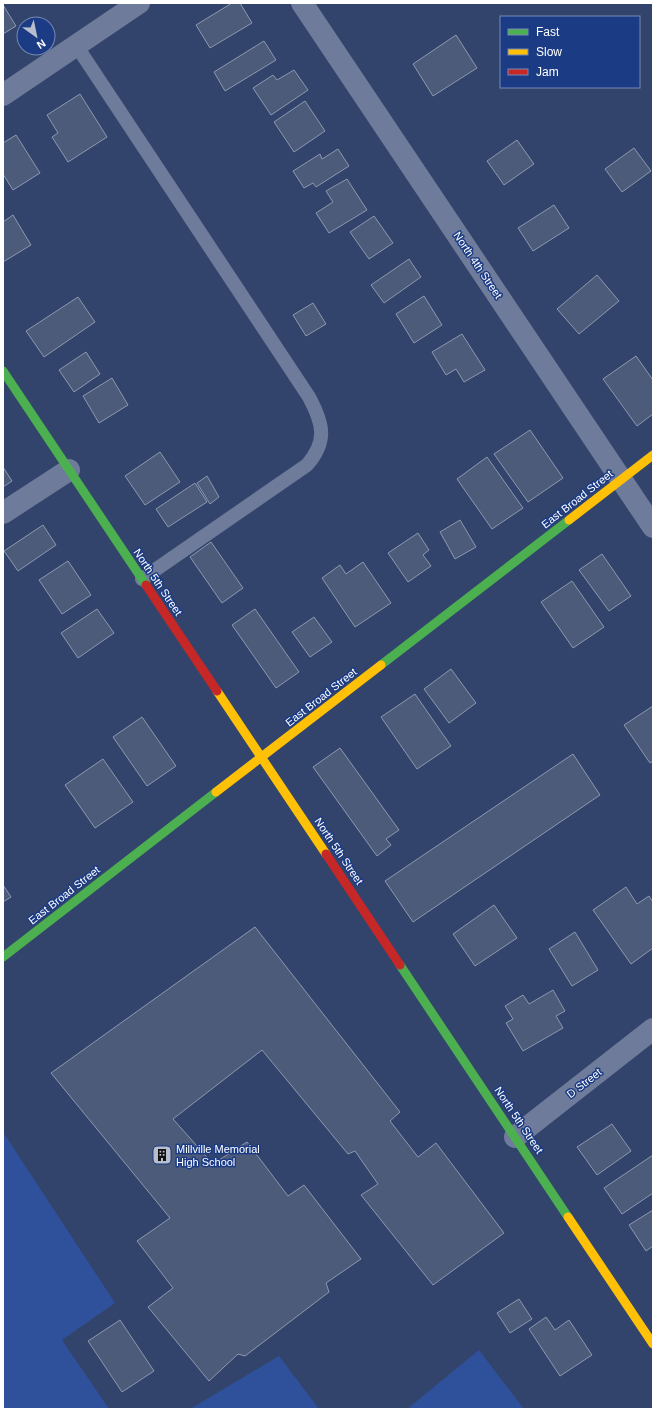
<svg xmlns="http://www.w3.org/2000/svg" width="656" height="1412" font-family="Helvetica,sans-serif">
  <rect width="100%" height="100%" fill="#33446c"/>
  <g fill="#2f509b">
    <path d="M 3,1132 L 115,1303 L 62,1340 L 109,1409 L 3,1409 Z"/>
    <path d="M 479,1350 L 524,1409 L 407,1409 Z"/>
    <path d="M 279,1356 L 319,1409 L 190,1409 Z"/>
  </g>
  <g fill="#4d5b7b" stroke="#8d98b0">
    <path d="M 232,3 L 240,3 L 252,23 L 210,48 L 196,25 Z"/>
    <path d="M 3,5 L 16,26 L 3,34 Z"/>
    <path d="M 456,35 L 477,68 L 433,96 L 413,64 Z"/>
    <path d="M 264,41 L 276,60 L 225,91 L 214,72 Z"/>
    <path d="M 294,70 L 308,90 L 271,115 L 253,88 L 273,75 L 277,80 Z"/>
    <path d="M 80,94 L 107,137 L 68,162 L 52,137 L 58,133 L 47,115 Z"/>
    <path d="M 305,101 L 325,131 L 294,152 L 274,122 Z"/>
    <path d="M 16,135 L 40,173 L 13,190 L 3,174 L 3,143 Z"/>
    <path d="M 517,140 L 534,164 L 504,185 L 487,161 Z"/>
    <path d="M 634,148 L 651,171 L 622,192 L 605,169 Z"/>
    <path d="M 338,149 L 349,166 L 316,187 L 313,183 L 304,188 L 293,171 L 320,154 L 322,159 Z"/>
    <path d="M 347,179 L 367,210 L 329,233 L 316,213 L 333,202 L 326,191 Z"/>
    <path d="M 554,205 L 569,228 L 533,251 L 518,228 Z"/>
    <path d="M 13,215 L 31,245 L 3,262 L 3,222 Z"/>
    <path d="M 374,216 L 393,243 L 369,259 L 350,232 Z"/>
    <path d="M 409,259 L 421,277 L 384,303 L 371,285 Z"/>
    <path d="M 597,275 L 619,301 L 579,334 L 557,309 Z"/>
    <path d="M 424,296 L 442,325 L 414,343 L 396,314 Z"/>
    <path d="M 78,297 L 95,322 L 44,357 L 26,331 Z"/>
    <path d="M 313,303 L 326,324 L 306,336 L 293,315 Z"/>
    <path d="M 462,334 L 485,370 L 464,382 L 456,369 L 446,375 L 432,352 Z"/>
    <path d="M 86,352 L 100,374 L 74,392 L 59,370 Z"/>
    <path d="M 636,356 L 653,380 L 653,414 L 637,426 L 603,379 Z"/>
    <path d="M 112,378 L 128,405 L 99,423 L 83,396 Z"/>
    <path d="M 530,430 L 563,478 L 528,502 L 494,454 Z"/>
    <path d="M 160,452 L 180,482 L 145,505 L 125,476 Z"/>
    <path d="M 487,457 L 523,508 L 492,529 L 457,479 Z"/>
    <path d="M 3,467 L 12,481 L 3,487 Z"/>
    <path d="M 207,476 L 219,497 L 210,504 L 197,483 Z"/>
    <path d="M 195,483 L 207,502 L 168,527 L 156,509 Z"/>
    <path d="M 460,520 L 476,547 L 455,559 L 440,532 Z"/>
    <path d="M 43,525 L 56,545 L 18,571 L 4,551 Z"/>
    <path d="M 418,533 L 429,550 L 423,555 L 431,566 L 408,582 L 388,553 Z"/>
    <path d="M 211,542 L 243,588 L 222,603 L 190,557 Z"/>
    <path d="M 602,554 L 631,596 L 609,611 L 579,570 Z"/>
    <path d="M 68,561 L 91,595 L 62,614 L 39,580 Z"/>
    <path d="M 363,562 L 391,603 L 355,627 L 322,578 L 340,565 L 346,574 Z"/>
    <path d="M 572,581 L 604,627 L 573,648 L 541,602 Z"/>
    <path d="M 97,609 L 114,633 L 78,658 L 61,633 Z"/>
    <path d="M 255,609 L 299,672 L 276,688 L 232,625 Z"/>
    <path d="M 314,617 L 332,642 L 310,657 L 292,632 Z"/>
    <path d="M 451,669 L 476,703 L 449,723 L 424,689 Z"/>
    <path d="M 415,694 L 451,746 L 417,769 L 381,717 Z"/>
    <path d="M 653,706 L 653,761 L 650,763 L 624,725 Z"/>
    <path d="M 142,717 L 176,766 L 147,786 L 113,737 Z"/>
    <path d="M 340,748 L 399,830 L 386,839 L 391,845 L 377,856 L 313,767 Z"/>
    <path d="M 573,754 L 600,795 L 413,922 L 385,881 Z"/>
    <path d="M 103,759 L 133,802 L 95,828 L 65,785 Z"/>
    <path d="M 3,885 L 11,897 L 3,902 Z"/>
    <path d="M 626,887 L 637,904 L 649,896 L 653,902 L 653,948 L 631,964 L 593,910 Z"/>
    <path d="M 494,905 L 517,938 L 475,966 L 453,934 Z"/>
    <path d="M 255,927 L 400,1112 L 390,1121 L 418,1157 L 436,1143 L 504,1233 L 433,1285 L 361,1195 L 378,1184 L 355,1151 L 348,1154 L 262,1050 L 173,1119 L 213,1164 L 247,1142 L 288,1196 L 304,1185 L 361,1259 L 326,1283 L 329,1292 L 245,1356 L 238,1354 L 209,1381 L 148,1307 L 173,1288 L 137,1241 L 170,1218 L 51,1073 Z"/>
    <path d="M 575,932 L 598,970 L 572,986 L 549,949 Z"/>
    <path d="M 553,990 L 565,1011 L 556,1016 L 563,1028 L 523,1051 L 506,1023 L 513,1019 L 505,1006 L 523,995 L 529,1004 Z"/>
    <path d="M 612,1124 L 631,1151 L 597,1175 L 577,1147 Z"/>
    <path d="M 653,1155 L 653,1193 L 622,1214 L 604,1188 Z"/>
    <path d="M 653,1210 L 653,1246 L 646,1251 L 629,1225 Z"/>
    <path d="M 519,1299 L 532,1319 L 510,1333 L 497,1313 Z"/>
    <path d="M 546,1317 L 555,1330 L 569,1320 L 592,1355 L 560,1376 L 529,1329 Z"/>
    <path d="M 120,1320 L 154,1371 L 122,1392 L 88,1341 Z"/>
  </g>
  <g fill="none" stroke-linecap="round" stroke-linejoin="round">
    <path stroke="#6f7b9a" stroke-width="14" d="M 76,45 L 309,397 C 323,423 328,441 307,465 L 142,579"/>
    <g stroke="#6f7b9a" stroke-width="22">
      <path d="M 302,3 L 653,527"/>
      <path d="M 3,95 L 139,3"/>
      <path d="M 3,513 L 69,470"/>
      <path d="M 515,1137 L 653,1029"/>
    </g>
    <g stroke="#4caf50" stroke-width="9">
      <path d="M 3,371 L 146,585"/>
      <path d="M 381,665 L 569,520"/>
      <path d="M 3,957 L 216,792"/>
      <path d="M 400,965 L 568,1217"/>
    </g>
    <g stroke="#ffc107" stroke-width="9">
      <path d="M 569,520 L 653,455"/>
      <path d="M 217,691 L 326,854"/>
      <path d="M 216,792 L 381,665"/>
      <path d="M 568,1217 L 653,1344"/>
    </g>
    <g stroke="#c62828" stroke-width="9">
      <path d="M 146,585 L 217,691"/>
      <path d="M 326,854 L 400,965"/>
    </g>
  </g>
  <defs>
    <symbol id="building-square" viewBox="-11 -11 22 22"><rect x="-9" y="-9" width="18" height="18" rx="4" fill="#b8becc" stroke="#1b3b84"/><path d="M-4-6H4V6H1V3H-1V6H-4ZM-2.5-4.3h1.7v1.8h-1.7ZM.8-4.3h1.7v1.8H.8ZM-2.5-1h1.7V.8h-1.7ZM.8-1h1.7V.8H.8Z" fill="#111"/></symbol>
  </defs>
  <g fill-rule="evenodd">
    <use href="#building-square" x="151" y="1144" width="22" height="22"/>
  </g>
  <g text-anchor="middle" stroke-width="3" stroke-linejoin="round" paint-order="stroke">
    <g font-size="11" fill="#fff" stroke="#1b3b84">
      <text transform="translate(478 265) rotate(56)" y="4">North 4th Street</text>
      <text transform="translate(577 499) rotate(-38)" y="4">East Broad Street</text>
      <text transform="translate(158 582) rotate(56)" y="4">North 5th Street</text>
      <text transform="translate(321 697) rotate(-38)" y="4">East Broad Street</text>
      <text transform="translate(339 851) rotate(56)" y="4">North 5th Street</text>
      <text transform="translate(64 895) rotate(-38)" y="4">East Broad Street</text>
      <text transform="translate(584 1083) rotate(-38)" y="4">D Street</text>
      <text transform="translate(519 1120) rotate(56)" y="4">North 5th Street</text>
    </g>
    <g font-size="11" fill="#fff" stroke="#1b3b84" text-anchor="start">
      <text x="176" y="1153">Millville Memorial<tspan x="176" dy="13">High School</tspan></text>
    </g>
  </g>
  <rect width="656" height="1412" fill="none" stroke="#ffffff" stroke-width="8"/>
  <rect x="500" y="16" width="140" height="72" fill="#1b3b84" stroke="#7689b5"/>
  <rect x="508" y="29" width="20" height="6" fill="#4caf50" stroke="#7689b5"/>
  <text x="536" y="36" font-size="12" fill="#ffffff">Fast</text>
  <rect x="508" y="49" width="20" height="6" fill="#ffc107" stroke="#7689b5"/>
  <text x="536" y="56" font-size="12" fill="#ffffff">Slow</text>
  <rect x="508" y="69" width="20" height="6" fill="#c62828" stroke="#7689b5"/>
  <text x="536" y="76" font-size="12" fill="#ffffff">Jam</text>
  <g transform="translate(36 36) rotate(147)"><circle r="19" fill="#1b3b84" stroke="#7689b5"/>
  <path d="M0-3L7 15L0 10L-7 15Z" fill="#b8becc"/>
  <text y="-6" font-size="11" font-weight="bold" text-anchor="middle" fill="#ffffff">N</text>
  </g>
</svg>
